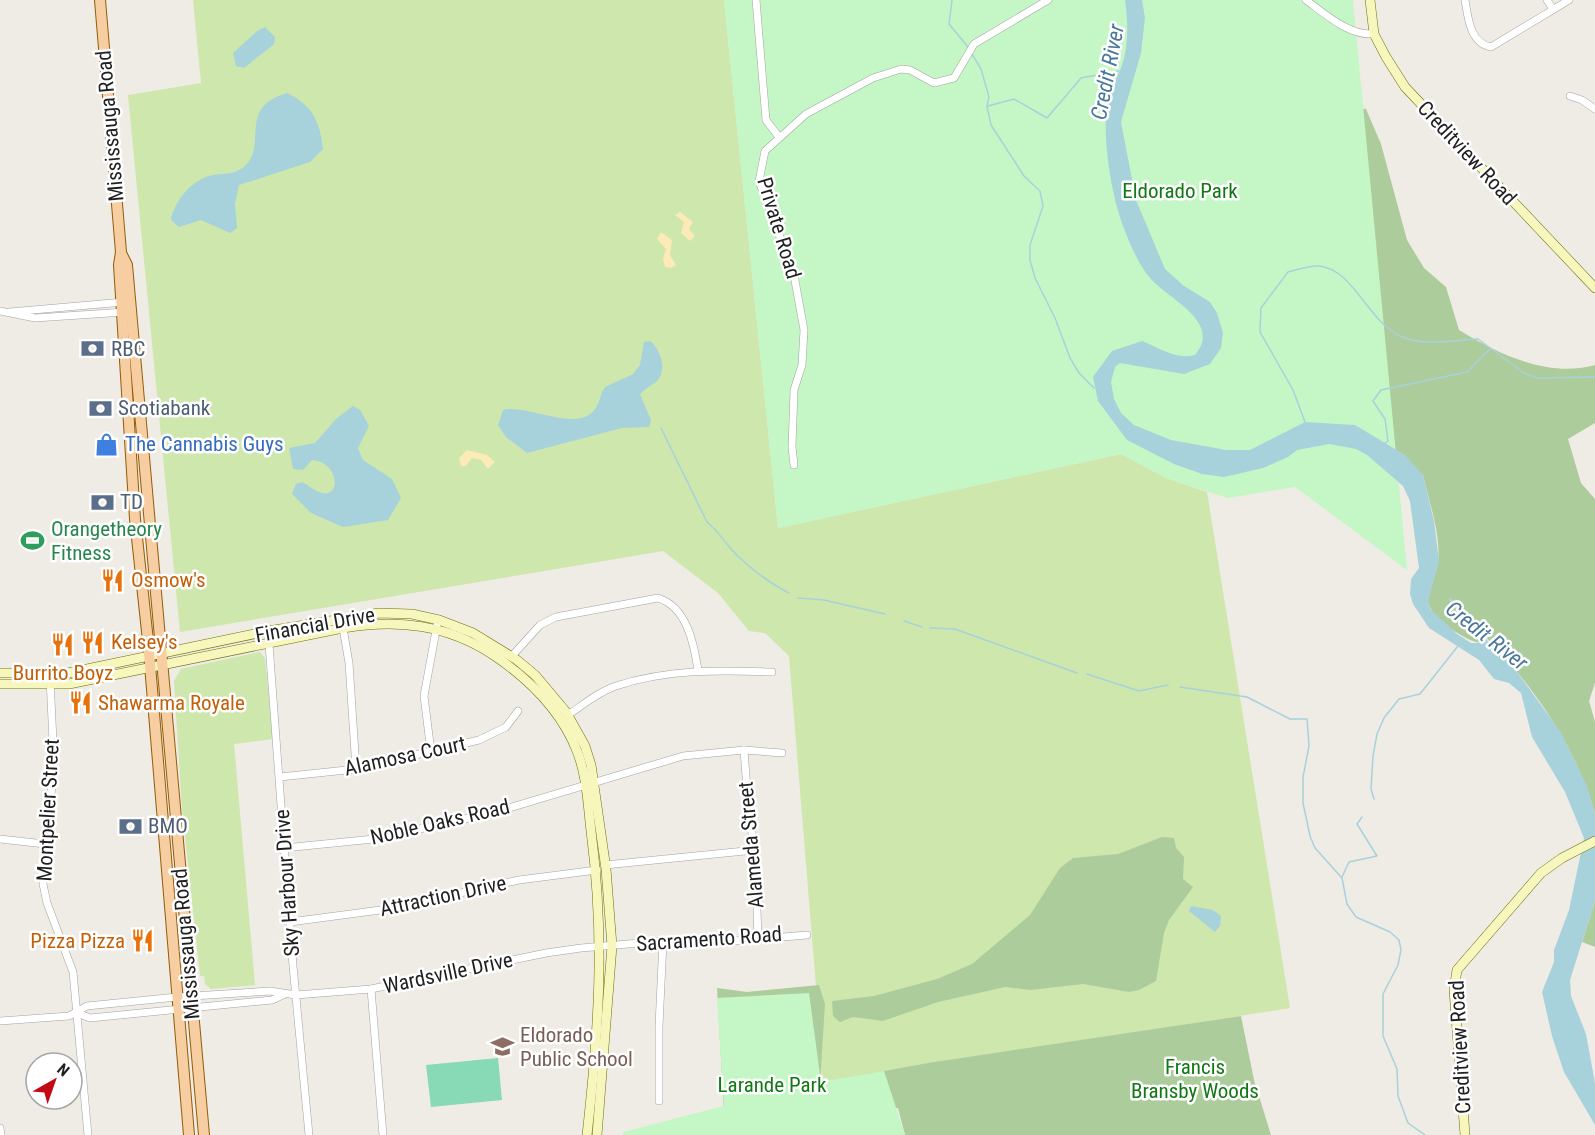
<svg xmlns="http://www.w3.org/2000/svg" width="1595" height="1135" font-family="'Roboto Condensed',sans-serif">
  <rect width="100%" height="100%" fill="#efebe5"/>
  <g fill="#cde7ad">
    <path d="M 193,0 L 724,0 L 778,528 L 1121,454 L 1166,478 L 1207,492 L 1290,1008 L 820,1082 L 816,986 L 789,656 L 765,633 L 749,631 L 718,593 L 663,551 L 180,632 L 128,95 L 201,83 Z"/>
    <path d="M 260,652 L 265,658 L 273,739 L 234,744 L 255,985 L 211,989 L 205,984 L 204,976 L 200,976 L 182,809 L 174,681 L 181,669 Z"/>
  </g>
  <g fill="#adcc9c">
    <path d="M 1357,108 L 1366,109 L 1381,144 L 1407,240 L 1424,268 L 1446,287 L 1459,330 C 1498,354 1548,378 1595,365 L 1595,423 L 1568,439 L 1581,483 L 1595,499 L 1595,683 L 1589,701 L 1595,722 L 1595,814 C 1579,759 1550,711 1513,667 C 1494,645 1473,625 1455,601 L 1449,599 L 1480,638 L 1481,643 C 1467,642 1430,618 1428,602 C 1427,590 1437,575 1438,562 C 1441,534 1429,502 1423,475 L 1112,374 Z"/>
    <path d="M 1162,837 L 1174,838 L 1176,848 L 1184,857 L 1183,879 L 1193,887 L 1169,920 L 1164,933 L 1156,981 L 1139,990 L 1129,992 L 1083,984 L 1030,990 L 1005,987 L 938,1002 L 883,1021 L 853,1017 L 840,1022 L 833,1016 L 832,1001 L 874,996 L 937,979 L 972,964 L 1030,915 L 1060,868 L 1073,858 L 1118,854 Z"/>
    <path d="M 1595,901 L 1595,947 L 1582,942 Z"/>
    <path d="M 819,985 L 825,1004 L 820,1083 L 928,1063 L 1241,1016 L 1254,1080 L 1271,1135 L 905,1135 L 898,1108 L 641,1135 L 724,1112 L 717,988 L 747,992 Z"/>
  </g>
  <g fill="#fceab7">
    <path d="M 680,212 L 693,222 L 689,229 L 695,236 L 690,241 L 681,233 L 684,222 L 675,215 Z"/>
    <path d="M 661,232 L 672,240 L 670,255 L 676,265 L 671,268 L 665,267 L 663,259 L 666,249 L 657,239 Z"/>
    <path d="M 467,450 L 487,455 L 495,462 L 488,469 L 481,460 L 472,458 L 466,466 L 461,466 L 459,458 Z"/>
  </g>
  <g fill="#c4f7c5">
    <path d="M 724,0 L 1353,0 L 1407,570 L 1295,487 L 1228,498 L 1166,478 L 1121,454 L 778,528 Z"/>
    <path d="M 809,993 L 821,1082 L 884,1071 L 905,1135 L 623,1135 L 623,1132 L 724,1106 L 717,998 Z"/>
  </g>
  <path fill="#87dab5" d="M 498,1058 L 502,1100 L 431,1107 L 426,1065 Z"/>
  <g fill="#a8d2db">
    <path d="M 1125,0 L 1142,0 L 1145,18 L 1141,53 L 1121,122 L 1136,200 L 1165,269 L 1184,286 L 1210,302 L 1217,313 L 1223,333 L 1221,348 L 1210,364 L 1184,374 L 1120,363 L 1115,367 L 1111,382 L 1114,399 L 1121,413 L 1134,425 L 1171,440 L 1226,450 L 1250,450 L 1305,422 L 1355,425 L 1405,455 L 1423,475 L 1434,521 L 1439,561 L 1428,601 L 1430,609 L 1457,634 L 1471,643 L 1481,643 L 1480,638 L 1448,597 L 1455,601 L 1495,650 L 1512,665 L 1560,731 L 1587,786 L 1595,814 L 1595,901 L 1570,980 L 1571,996 L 1586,1034 L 1595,1083 L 1595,1125 L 1564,1072 L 1552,1036 L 1542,992 L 1554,962 L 1554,950 L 1569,910 L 1584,838 L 1565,792 L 1532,737 L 1521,693 L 1509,683 L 1494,679 L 1479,660 L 1429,628 L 1413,604 L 1410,594 L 1411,579 L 1419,568 L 1410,501 L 1403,486 L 1367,455 L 1356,449 L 1329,444 L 1297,450 L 1288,457 L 1263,468 L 1224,477 L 1202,474 L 1174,464 L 1127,440 L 1098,401 L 1093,377 L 1112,351 L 1142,341 C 1159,348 1177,360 1195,355 C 1223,322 1168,299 1151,279 C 1140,267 1131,247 1125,231 C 1111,197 1101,133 1108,97 C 1110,87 1117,77 1121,68 C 1129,46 1128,22 1125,0 Z"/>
    <path d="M 265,27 L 275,37 L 274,44 L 244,68 L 236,66 L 233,53 L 257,31 Z"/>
    <path d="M 287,93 C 312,105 320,121 323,149 L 310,162 L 239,185 L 235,204 L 237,228 L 230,233 L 201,220 L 179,227 L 171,220 C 174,201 192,179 213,175 C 224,173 234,175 244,167 C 269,145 236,108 287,93 Z"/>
    <path d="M 650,341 C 661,350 668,371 656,382 C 650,386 645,389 640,394 L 651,420 L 649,427 L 622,428 L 527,453 L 506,437 L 498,425 L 503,410 C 526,403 578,434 595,409 C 600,403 600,394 605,387 L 633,374 L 640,365 L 644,342 Z"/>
    <path d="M 353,406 L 360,410 L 369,426 L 358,448 L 363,460 L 392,479 L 401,498 L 388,520 L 343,527 L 311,513 L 292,494 L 296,484 L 302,482 C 308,485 314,490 319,492 C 342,501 340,462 312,460 L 303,470 L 293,469 L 289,448 L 315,443 L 337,418 Z"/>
    <path d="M 1191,906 L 1213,910 L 1221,916 L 1220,926 L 1215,932 L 1189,911 Z"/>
  </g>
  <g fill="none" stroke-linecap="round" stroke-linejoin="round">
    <g stroke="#a8d2db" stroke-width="1.5">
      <path d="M 952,0 L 949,24 L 968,47"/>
      <path d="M 972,54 L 981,69 L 989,97 L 987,106 L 991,125 L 1024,176 L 1040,191 L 1043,206 L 1030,245 L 1030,260 L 1035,278 L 1055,318 L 1070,358 L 1079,373 L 1094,388"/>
      <path d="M 988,106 L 1014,99 L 1047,118 L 1081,78 L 1119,71"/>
      <path d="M 1305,422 L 1293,390 L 1260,332 L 1261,308 L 1288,272 C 1297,270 1310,265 1319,266 C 1353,269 1367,320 1400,336 C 1423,347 1454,340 1478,339 L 1524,373 L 1537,378 L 1595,377"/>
      <path d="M 661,428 L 707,522 C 718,531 723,540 732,550 C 747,566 769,583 789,593"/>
      <path d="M 1384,444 L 1388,441 L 1385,419 L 1373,401 L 1381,390 L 1467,372 L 1490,349"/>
      <path d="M 798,598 L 824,600 L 885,614"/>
      <path d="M 904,621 L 922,627"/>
      <path d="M 930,628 L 955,629 L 1077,673"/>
      <path d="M 1087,674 L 1139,691 L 1168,685"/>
      <path d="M 1180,687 L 1247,697 L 1290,719 L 1307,719 L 1309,746 L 1303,777 L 1303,803 L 1310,836 L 1315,848 L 1342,878 L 1347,904 L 1356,917 L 1390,932 L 1399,940 L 1401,950 L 1398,965 L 1383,994 L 1383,1036 L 1397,1069 L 1398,1096 L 1408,1123 L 1425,1135"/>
      <path d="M 1374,799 L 1371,789 L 1373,756 L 1377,734 L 1384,718 L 1399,699 L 1420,694 L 1458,646"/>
      <path d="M 1342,877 L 1349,862 L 1377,856 L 1357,824 L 1362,817"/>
    </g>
    <defs>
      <g id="street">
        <path d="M 756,0 L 766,120 L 779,137"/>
        <path d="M 1306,0 C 1325,14 1349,36 1374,34"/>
        <path d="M 1465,0 C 1468,18 1470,43 1491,47 L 1569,0"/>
        <path d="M 1547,0 L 1553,9"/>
        <path d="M 1570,96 L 1582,100 L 1595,109"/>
        <path d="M 0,311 L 35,318 L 125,312"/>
        <path d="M 10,312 L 124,302"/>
        <path d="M 794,465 L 792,447 L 794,390 L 802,365 L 804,330 L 794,275 L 759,181 L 765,151 L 806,114 L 873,78 L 901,69 L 910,70 L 934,83 L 954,78 L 974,44 L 1048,0"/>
        <path d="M 343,628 L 349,663 L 356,769"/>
        <path d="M 268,631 L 293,966 L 309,1135"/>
        <path d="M 512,656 L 540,625 L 556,617 L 658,598 C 687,607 694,644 698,670"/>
        <path d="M 50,679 L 54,762 L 43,884 L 47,903 L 73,972 L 88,1135"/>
        <path d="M 568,715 C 583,705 598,692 616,686 C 667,669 719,670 772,672"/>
        <path d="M 744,750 L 749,816 L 755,850 L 758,939"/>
        <path d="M 431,752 L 424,696 L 437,625"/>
        <path d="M 280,777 L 356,769 L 479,740 L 506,727 L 518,711"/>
        <path d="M 0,839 L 45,844"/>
        <path d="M 284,848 L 374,839 L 492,813 L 683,756 L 744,750 L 782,753"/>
        <path d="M 605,865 L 755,850"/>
        <path d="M 290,922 L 388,909 L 519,880 L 597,870"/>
        <path d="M 371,989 L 383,1135"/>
        <path d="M 77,1013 L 90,1018 L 272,1000 L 285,994"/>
        <path d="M 0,1021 L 69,1016 L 87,1006 L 177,997 L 270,991 L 296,995 L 371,989 L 546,953 L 581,948 L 663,941 L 734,941 L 807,935"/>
        <path d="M 659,1101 L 659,1026 L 663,941"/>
        <path d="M 0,1128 L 1,1135"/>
      </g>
      <g id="secondary">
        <path d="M 1370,0 L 1374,34 L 1386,57 L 1405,87 L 1595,288"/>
        <path d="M 0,673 L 68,673 L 268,631 L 379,613 L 412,614 L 439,620 L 473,633 L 517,660 L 535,675 L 566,712 L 585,746 L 591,765 L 606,869 L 612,946 L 597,1135"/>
        <path d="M 0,684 L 69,684 L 343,628 C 398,619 447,624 495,656 C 530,680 561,710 577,751 C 587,776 588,805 591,831 C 605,939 599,1028 587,1135"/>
        <path d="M 1465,1135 L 1454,990 L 1457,970 L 1541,873 L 1562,858 L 1595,841"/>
      </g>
      <g id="primary">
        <path d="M 100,0 L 121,252 L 119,265 L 135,519 L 148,641 L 189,1135"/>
        <path d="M 121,253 L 127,265 C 152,555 177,845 204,1135"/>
      </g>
    </defs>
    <use href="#street" stroke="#a3a3a3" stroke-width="8"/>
    <use href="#secondary" stroke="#6c710a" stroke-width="10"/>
    <use href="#primary" stroke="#925c07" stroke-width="12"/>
    <use href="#street" stroke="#fff" stroke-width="7"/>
    <use href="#secondary" stroke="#f7f6bc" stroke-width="9"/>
    <use href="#primary" stroke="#f7cea2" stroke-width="10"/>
  </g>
  <defs>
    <symbol id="bank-bare" viewBox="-9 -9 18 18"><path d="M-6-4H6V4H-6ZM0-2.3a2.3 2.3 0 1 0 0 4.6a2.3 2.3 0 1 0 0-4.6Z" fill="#5c6f8a" stroke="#fff" stroke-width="2.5" paint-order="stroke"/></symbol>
    <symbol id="shop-bare" viewBox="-9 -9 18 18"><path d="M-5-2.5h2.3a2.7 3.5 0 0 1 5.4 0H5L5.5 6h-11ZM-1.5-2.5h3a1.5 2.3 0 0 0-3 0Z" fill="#3f7fe0" stroke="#fff" stroke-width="2.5" paint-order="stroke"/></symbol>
    <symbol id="stadium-bare" viewBox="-9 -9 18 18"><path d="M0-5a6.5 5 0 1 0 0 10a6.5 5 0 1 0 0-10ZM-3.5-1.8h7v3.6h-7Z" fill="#2e9e5b" stroke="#fff" stroke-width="2.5" paint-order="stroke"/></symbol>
    <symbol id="restaurant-bare" viewBox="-9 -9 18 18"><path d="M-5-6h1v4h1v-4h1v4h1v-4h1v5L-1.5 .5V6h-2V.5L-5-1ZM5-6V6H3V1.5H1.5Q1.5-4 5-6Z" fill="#e8710a" stroke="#fff" stroke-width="2.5" paint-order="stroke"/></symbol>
    <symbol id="school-bare" viewBox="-9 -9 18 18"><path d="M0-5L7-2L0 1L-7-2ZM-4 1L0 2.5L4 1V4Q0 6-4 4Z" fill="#8d6e63" stroke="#fff" stroke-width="2.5" paint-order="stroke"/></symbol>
  </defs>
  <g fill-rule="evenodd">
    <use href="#bank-bare" x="76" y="332" width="33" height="33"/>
    <use href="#bank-bare" x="84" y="392" width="33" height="33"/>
    <use href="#shop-bare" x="90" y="428" width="33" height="33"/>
    <use href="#bank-bare" x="86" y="486" width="33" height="33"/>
    <use href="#stadium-bare" x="16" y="524" width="33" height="33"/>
    <use href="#restaurant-bare" x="96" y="564" width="33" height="33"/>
    <use href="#restaurant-bare" x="76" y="626" width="33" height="33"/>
    <use href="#restaurant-bare" x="46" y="628" width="33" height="33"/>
    <use href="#restaurant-bare" x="64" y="686" width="33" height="33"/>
    <use href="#bank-bare" x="114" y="810" width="33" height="33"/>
    <use href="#restaurant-bare" x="126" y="924" width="33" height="33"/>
    <use href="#school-bare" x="486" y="1030" width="33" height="33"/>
  </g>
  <g text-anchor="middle" stroke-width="5" stroke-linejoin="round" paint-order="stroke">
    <g font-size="21" fill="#1f1f1f" stroke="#fff">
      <text transform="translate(110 126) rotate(-95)" y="7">Mississauga Road</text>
      <text transform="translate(1467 153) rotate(47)" y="7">Creditview Road</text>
      <text transform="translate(779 228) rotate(73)" y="7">Private Road</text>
      <text transform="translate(315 625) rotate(-10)" y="7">Financial Drive</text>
      <text transform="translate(405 756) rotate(-12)" y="7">Alamosa Court</text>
      <text transform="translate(48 810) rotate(-87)" y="7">Montpelier Street</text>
      <text transform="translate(440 822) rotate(-13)" y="7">Noble Oaks Road</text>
      <text transform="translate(751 845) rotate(-95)" y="7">Alameda Street</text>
      <text transform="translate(287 883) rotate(-94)" y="7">Sky Harbour Drive</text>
      <text transform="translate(443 896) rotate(-12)" y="7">Attraction Drive</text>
      <text transform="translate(709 939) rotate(-4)" y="7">Sacramento Road</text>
      <text transform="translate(186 944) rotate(-95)" y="7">Mississauga Road</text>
      <text transform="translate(448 973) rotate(-12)" y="7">Wardsville Drive</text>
      <text transform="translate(1460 1047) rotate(-93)" y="7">Creditview Road</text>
    </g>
    <g font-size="21" fill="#117813" stroke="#fff">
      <text x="1180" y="198">Eldorado Park</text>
      <text x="1195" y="1074">Francis<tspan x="1195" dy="24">Bransby Woods</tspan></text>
      <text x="772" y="1092">Larande Park</text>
    </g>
    <g font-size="21" fill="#4e5e75" stroke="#fff" text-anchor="start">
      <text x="111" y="356">RBC</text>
      <text x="118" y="415">Scotiabank</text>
      <text x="120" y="509">TD</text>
      <text x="148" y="833">BMO</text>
    </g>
    <g font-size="21" fill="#366cbe" stroke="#fff" text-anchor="start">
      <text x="125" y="451">The Cannabis Guys</text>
    </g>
    <g font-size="21" fill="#27864d" stroke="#fff" text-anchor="start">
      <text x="51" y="536">Orangetheory<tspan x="51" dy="24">Fitness</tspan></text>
    </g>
    <g font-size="21" fill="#c56008" stroke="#fff" text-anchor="start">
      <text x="131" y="587">Osmow's</text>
      <text x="111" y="649">Kelsey's</text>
      <text x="63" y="680" text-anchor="middle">Burrito Boyz</text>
      <text x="98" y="710">Shawarma Royale</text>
      <text x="125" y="948" text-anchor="end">Pizza Pizza</text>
    </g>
    <g font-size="21" fill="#785e54" stroke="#fff" text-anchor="start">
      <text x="520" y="1042">Eldorado<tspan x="520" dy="24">Public School</tspan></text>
    </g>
    <g font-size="22" font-style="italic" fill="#49779b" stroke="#fff">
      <text transform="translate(1107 72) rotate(-79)" y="8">Credit River</text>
      <text transform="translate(1487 635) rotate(38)" y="8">Credit River</text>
    </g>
  </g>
  <g transform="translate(54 1081) rotate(40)"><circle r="28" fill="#ffffff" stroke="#a5a5a5" stroke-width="1.5"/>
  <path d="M0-4.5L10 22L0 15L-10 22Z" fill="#c40914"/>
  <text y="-9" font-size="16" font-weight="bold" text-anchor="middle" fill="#1f1f1f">N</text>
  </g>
</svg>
